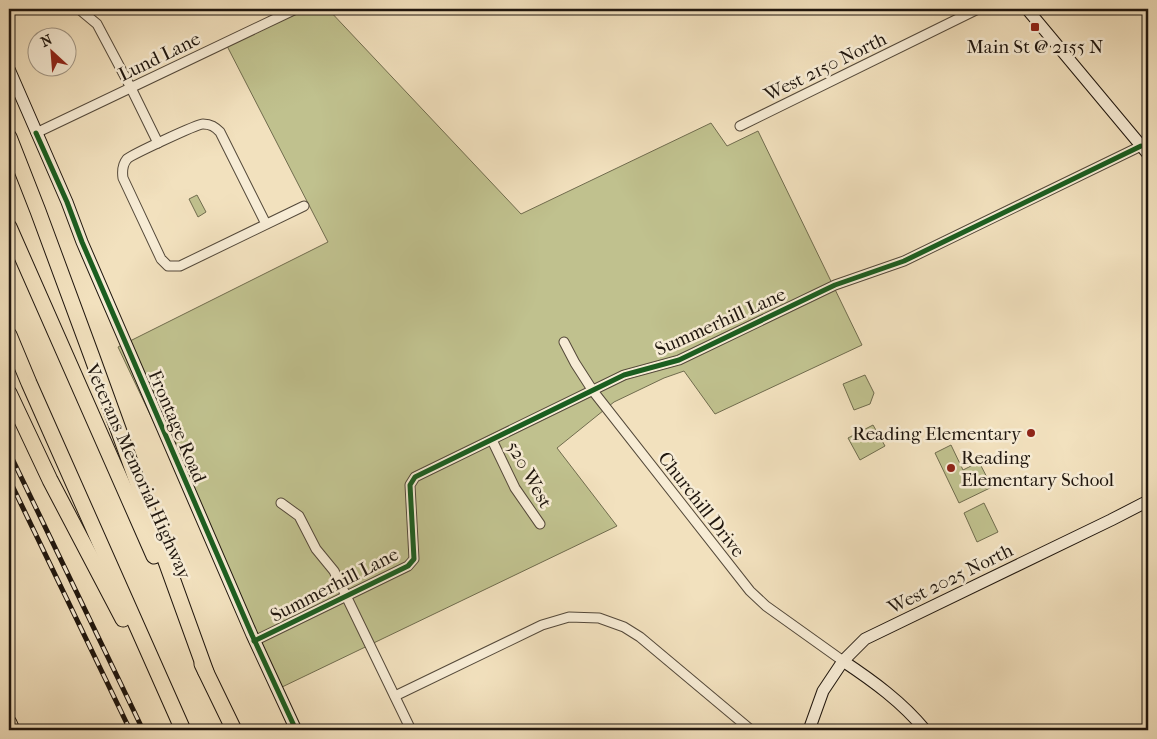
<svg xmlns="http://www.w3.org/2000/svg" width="1157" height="739" font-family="'IM FELL French Canon',serif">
  <rect width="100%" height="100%" fill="#f2e1be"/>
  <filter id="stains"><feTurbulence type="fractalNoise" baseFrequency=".004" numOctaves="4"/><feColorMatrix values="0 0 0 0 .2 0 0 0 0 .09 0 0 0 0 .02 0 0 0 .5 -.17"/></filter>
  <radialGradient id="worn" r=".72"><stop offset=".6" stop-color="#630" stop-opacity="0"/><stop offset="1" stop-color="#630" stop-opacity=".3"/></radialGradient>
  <g fill="#c0c18e" stroke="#706c4e">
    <path d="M 307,9 L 328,9 L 521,214 L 711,123 L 727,146 L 758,131 L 862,345 L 715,414 L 684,371 L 664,378 L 614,402 L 557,448 L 617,526 L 280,688 L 118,347 L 328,242 L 227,46 Z"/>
    <path d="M 197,195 L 206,212 L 198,217 L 189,199 Z"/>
    <path d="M 865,375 L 874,393 L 870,404 L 854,410 L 843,384 Z"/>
    <path d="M 873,425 L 885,446 L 860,460 L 848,438 Z"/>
    <path d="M 951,445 L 963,470 L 979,462 L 992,487 L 959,503 L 935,453 Z"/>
    <path d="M 984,503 L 998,532 L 977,542 L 964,513 Z"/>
  </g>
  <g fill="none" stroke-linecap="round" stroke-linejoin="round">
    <defs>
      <g id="street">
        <path d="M 79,9 L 97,24 L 131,88 L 158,143"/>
        <path d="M 740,126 L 978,9"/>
        <path d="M 36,133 L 296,9"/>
        <path d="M 266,224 L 220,132 C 215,127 211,124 203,124 C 197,124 131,155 127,159 C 122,165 122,171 123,178 L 161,259 L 168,266 L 180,266 L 304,206"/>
        <path d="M 564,342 L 575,363 L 593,391 L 750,591 L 766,606 L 843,661"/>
        <path d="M 492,440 L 515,488 L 540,524"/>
        <path d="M 281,503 L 299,516 L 316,549 L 334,571 L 411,730"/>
        <path d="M 254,641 L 408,566 L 414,559 L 410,485 L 415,477 L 624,375 L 679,360 L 835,285 L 904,261 L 1141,146"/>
        <path d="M 395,696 L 542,625 L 569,617 L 599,618 L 624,627 L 640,637 L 751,730"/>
      </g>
      <g id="secondary">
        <path d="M 1027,9 L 1148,154"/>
        <path d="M 9,69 L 67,202 L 82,242 L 252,635 L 296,730"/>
        <path d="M 843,661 C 873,681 902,702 925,730"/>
        <path d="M 809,730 L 823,691 L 843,661 L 865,639 L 1111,520 L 1148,501"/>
      </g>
      <g id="highway">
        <path d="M 9,137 L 38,211 L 92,357 L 206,672"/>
        <path d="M 9,227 L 154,556"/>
        <path d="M 9,335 L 29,383 L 183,730"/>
        <path d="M 9,393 L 50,480 L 123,619"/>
        <path d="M 202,664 L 234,730"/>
        <path d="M 9,723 L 12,730"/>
      </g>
    </defs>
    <use href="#street" stroke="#54493a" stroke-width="11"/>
    <use href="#secondary" stroke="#1f160e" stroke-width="13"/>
    <use href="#highway" stroke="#1f160e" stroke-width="17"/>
    <use href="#street" stroke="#f7ecd5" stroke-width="9"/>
    <use href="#secondary" stroke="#f7ecd5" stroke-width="11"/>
    <use href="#highway" stroke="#f2e1be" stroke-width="15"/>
    <defs>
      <g id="rail">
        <path d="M 9,452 L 143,730"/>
        <path d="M 9,479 L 130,730"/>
      </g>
    </defs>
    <use href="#rail" stroke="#1f160e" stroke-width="5"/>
    <use href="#rail" stroke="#f7ecd5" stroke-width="3" stroke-dasharray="9" stroke-linecap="butt"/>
    <defs>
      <g id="cycleway">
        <path d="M 36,133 L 67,202 L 82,242 L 252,635 L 296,730"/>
        <path d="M 254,641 L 408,566 L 414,559 L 410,485 L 415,477 L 624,375 L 679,360 L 835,285 L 904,261 L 1141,146"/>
      </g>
    </defs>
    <use href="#cycleway" stroke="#f7ecd5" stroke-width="8"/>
    <use href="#cycleway" stroke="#1b5e20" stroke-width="5"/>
  </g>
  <g fill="#8f2418" stroke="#f7ecd5" stroke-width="2">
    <rect x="1030" y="22" width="10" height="10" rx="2.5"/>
    <circle cx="1031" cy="433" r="5"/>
    <circle cx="951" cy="468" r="5"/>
  </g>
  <g text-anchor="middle" stroke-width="5" stroke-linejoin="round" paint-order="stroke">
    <g font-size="19" fill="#1f160e" stroke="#f7ecd5">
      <text x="1035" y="53">Main St @ 2155 N</text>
      <text x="1021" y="440" text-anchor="end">Reading Elementary</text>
      <text x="961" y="464" text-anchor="start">Reading<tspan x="961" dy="22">Elementary School</tspan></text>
    </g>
    <g font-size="19" fill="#1f160e" stroke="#f7ecd5">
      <text transform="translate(159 56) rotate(-26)" y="7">Lund Lane</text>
      <text transform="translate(825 66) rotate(-26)" y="7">West 2150 North</text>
      <text transform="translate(720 321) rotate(-24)" y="7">Summerhill Lane</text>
      <text transform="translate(178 426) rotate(67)" y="7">Frontage Road</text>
      <text transform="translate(139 471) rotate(66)" y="7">Veterans Memorial Highway</text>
      <text transform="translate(530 474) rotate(61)" y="7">520 West</text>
      <text transform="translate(702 504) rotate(52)" y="7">Churchill Drive</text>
      <text transform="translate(950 578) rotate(-26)" y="7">West 2025 North</text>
      <text transform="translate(334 584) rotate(-27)" y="7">Summerhill Lane</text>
    </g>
  </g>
  <rect width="1157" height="739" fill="none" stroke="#f2e1be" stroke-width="30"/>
  <rect x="10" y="10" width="1137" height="719" fill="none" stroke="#1f160e" stroke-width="2.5"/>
  <rect x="15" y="15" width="1127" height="709" fill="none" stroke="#1f160e"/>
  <g transform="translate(52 52) rotate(334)"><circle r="24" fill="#f7ecd5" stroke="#a19685"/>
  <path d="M0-4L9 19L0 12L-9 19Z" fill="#8f2418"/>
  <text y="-8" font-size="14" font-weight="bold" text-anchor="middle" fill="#1f160e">N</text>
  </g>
  <rect width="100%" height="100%" filter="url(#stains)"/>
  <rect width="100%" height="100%" fill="url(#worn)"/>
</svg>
